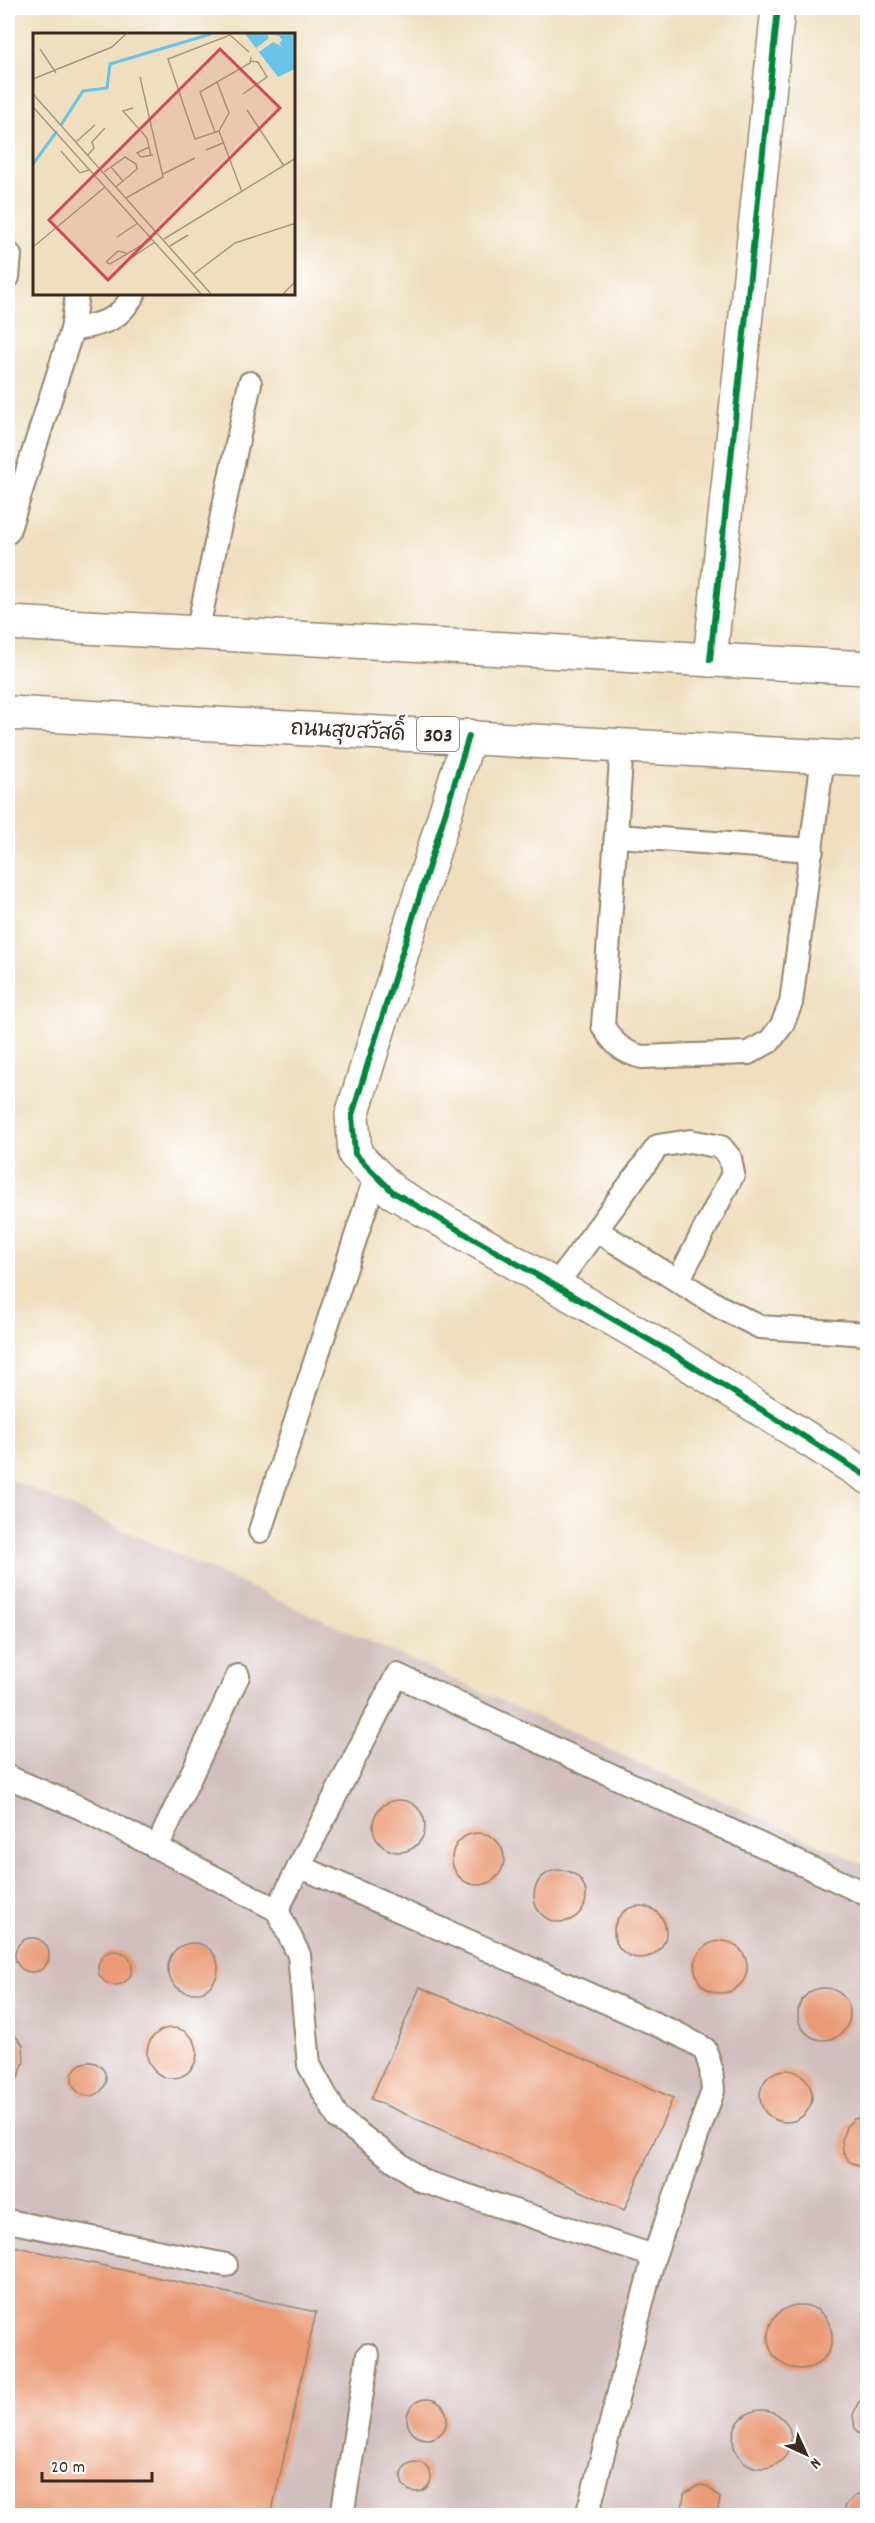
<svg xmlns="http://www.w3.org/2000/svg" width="875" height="2523" font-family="Dekko,'Playpen Sans Thai',sans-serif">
  <rect width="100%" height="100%" fill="#fff"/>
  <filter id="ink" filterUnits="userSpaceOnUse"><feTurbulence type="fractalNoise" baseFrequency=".0167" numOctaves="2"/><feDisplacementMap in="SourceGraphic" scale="12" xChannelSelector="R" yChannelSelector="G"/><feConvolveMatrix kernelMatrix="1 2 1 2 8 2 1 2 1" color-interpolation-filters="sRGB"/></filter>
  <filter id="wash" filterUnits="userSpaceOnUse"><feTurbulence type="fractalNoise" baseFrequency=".008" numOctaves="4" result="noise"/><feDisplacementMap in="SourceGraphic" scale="24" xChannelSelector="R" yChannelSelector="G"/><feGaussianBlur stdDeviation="1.35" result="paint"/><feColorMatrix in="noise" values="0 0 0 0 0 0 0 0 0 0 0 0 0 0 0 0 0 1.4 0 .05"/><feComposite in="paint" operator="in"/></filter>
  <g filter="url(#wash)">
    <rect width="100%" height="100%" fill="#efdfbf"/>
    <path fill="#d1bfbd" d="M 8,1478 L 867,1866 L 867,2515 L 8,2516 Z"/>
    <g id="blocks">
      <g fill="#ea9a74">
        <circle cx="399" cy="1826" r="26"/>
        <circle cx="478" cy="1859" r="26"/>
        <circle cx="560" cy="1896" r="26"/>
        <circle cx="640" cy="1932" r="26"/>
        <circle cx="32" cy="1955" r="17"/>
        <circle cx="721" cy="1967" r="26"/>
        <circle cx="193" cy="1968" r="25"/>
        <circle cx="115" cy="1968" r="17"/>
        <path d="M 420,1987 L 673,2098 L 624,2210 L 371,2099 Z"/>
        <circle cx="824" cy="2014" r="26"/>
        <path d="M 8,2027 L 23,2045 L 24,2062 L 18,2078 L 8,2089 Z"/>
        <circle cx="172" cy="2053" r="25"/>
        <circle cx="89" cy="2079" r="17"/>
        <circle cx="786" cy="2096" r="26"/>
        <path d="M 868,2116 L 868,2168 L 860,2167 L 849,2161 L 843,2151 L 842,2139 L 846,2127 L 854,2119 Z"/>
        <path d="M 8,2245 L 316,2312 L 271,2516 L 8,2516 Z"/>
        <circle cx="800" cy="2337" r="32"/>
        <path d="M 868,2393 L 868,2443 L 855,2429 L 853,2415 L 858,2403 Z"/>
        <circle cx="427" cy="2419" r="20"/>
        <circle cx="762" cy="2439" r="29"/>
        <circle cx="416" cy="2477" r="15"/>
        <path d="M 699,2485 L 708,2486 L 720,2498 L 717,2516 L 685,2516 L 682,2511 L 684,2494 Z"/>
        <path d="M 868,2492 L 868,2516 L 842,2516 L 846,2505 L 855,2496 Z"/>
      </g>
    </g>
  </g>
  <g filter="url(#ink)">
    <use href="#blocks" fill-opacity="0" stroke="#95846e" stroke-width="1.5"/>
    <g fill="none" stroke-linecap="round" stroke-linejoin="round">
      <defs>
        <g id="lane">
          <path d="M 8,277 L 10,255"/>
          <path d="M 72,330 C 103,323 117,323 134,294"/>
          <path d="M 8,532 L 72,330 L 77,294"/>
          <path d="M 197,633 L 250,383"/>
          <path d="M 622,745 L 603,1026 C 613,1043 622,1052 642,1057 L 748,1053 L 770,1041 L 782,1025 L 791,1003 L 823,757"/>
          <path d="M 617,836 L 812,850"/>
          <path d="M 596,1230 L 720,1307 L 760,1327 L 868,1334"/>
          <path d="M 555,1286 L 658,1146 L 690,1141 L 721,1147 L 730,1158 L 733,1174 L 678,1281"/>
          <path d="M 260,1531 L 376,1175"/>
          <path d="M 8,1777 L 81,1808 L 277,1910 L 299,1955 L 309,2065 L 338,2118 L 422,2181 L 654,2256 L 587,2516"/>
          <path d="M 157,1847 L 238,1676"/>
          <path d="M 299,1866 L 678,2034 L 705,2049 L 711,2069 L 713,2091 L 654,2256"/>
          <path d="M 277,1910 L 397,1675 L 868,1895"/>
          <path d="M 8,2221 L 226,2265"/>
          <path d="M 342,2516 L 368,2355"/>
        </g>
        <g id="street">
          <path d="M 710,660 L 778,8"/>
          <path d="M 469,736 L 352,1115 L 355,1154 L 393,1192 L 670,1352 L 868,1477"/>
        </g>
        <g id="primary">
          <path d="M 8,623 L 868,668"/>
          <path d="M 8,713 L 868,759"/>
        </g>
      </defs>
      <use href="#lane" stroke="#95846e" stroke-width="26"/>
      <use href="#street" stroke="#95846e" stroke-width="36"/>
      <use href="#primary" stroke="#95846e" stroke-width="36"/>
      <use href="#lane" stroke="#fff" stroke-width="22"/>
      <use href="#street" stroke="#fff" stroke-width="33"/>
      <use href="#primary" stroke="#fff" stroke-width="33"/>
      <defs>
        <g id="cycleway">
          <path d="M 710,660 L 778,8"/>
          <path d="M 469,736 L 352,1115 L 355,1154 L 393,1192 L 670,1352 L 868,1477"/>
        </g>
      </defs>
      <use href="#cycleway" stroke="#fff" stroke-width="10"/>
      <use href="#cycleway" stroke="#00873e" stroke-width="6"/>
    </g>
  </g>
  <g text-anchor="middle" stroke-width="5" stroke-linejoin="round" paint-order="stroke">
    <rect fill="#fff" stroke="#766a62" stroke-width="1.5" x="417" y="717" width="42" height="34" rx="4.5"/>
    <g font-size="20" font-weight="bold" fill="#3b2a1e">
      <text x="438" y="741">303</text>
    </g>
    <g font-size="21" fill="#3b2a1e" stroke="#fff">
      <text transform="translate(348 730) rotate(3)" y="7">ถนนสุขสวัสดิ์</text>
    </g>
  </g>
  <g transform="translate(33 33)">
    <rect width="262" height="262" fill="#efdfbf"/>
    <path d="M 212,1 L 262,1 L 262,36 L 245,44 Z" fill="#69c4e7"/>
    <path d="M 234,1 L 246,3 L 249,7 L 246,10 L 250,14 L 240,9 L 226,19 L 223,15 L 236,5 Z" fill="#efdfbf"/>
    <path fill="none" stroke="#69c4e7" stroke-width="3" d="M 28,92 L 50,58 L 74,55 L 77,31 L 178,1M 0,131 L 24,98"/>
    <path fill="none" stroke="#a7977f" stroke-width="1.5" d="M 7,16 L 23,40M 0,46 L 79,14 L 93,1M 0,61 L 179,262M 210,61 L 234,44 L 225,29 L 218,28M 0,74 L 169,262M 100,75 L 90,78 L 114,105 L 118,123M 214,77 L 251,133M 186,98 L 162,106 L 135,26 L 197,2 L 216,19M 182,99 L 167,59 L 184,49M 43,109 L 62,92M 116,114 L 104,120 L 108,124 L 120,122M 173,117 L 190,110M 28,118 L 47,140 L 56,137M 55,122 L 61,115 L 59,109 L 72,95M 78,134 L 90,148M 71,139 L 92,124 L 103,131 L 104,136 L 83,154M 130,141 L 162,125M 209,159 L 186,98 L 196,80 L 184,49 L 217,30 L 218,24M 93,165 L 130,144 L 107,44M 84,204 L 105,190M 131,206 L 263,125M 137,213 L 155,202M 0,214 L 72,154M 73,229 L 77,231 L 119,206M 73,229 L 85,218 L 93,220M 92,229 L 122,209M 161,241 L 202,210 L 263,190M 249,262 L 263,248"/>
    <path fill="#d1495b" fill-opacity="0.15" stroke="#d1495b" stroke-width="3" d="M 187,16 L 247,75 L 75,247 L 16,187 Z"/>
    <rect width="262" height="262" fill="none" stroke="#3b2a1e" stroke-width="3"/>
  </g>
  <rect width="875" height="2523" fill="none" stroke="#fff" stroke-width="30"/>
  <g transform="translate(806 2454) rotate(135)" stroke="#ffffff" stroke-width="4.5" paint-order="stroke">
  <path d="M0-4.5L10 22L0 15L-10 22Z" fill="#3b2a1e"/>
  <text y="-9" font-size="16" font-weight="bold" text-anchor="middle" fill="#3b2a1e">N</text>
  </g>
  <path d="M42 2472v9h110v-9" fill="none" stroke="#3b2a1e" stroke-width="3"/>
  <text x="51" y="2472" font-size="18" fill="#3b2a1e" stroke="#ffffff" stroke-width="4.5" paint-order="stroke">20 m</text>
</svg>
